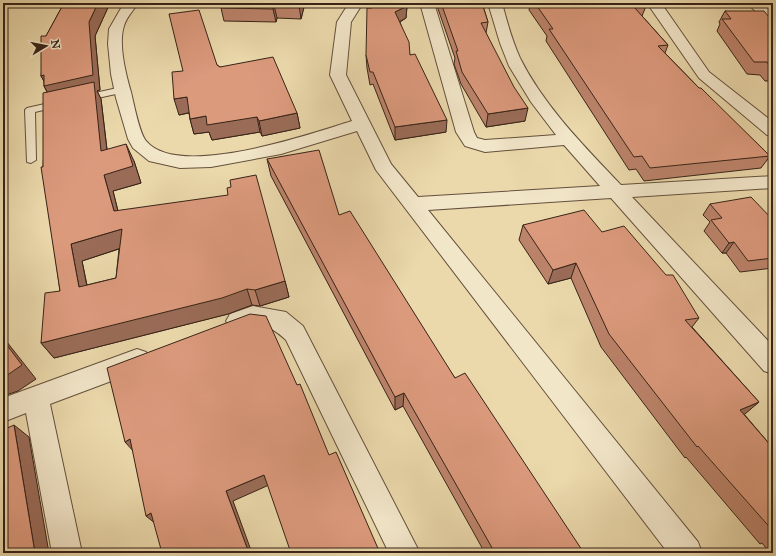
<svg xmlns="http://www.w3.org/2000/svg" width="776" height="556" font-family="'IM FELL Great Primer',serif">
  <rect width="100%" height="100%" fill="#ebd9ac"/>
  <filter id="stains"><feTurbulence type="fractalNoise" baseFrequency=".005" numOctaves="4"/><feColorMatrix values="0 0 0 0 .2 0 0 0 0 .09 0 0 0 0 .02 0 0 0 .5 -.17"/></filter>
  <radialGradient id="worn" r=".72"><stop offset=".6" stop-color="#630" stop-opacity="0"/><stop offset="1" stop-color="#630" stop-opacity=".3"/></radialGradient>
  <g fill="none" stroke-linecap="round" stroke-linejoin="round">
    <defs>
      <g id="service">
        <path d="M 122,87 L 125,88 L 125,92 L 84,101 L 80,98 L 81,96 Z"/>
        <path d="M 58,101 L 61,102 L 61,106 L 35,112 L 36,160 L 31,163 L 27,162 L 25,110 L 27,108 Z"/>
      </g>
      <g id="minor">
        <path d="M 124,3 L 138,3 C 133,11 126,18 124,26 C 118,44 126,75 131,92 C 134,104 139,132 146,141 C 178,180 310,134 352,121 L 330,75 L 337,22 L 349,3 L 363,3 L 351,22 L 346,75 L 391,164 L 418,197 L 600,186 L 564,145 L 485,152 L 465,146 L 456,132 L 420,3 L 434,3 L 474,132 L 477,138 L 485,140 L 556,135 L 531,102 L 509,66 L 500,43 L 488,3 L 502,3 C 507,22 512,40 520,58 C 544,106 584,146 621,185 L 773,176 L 773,188 L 632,197 L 773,346 L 773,374 L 764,371 L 611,198 L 428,210 L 698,542 L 702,553 L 668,553 L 376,170 L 357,131 L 281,154 L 211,167 L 180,168 L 149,161 L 133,148 L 128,139 L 116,98 L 111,74 L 108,44 L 109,29 Z"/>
        <path d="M 647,3 L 661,3 L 709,72 L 773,122 L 773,136 L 767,135 L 699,78 Z"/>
        <path d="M 747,3 L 762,3 L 773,13 L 773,24 L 768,23 Z"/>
        <path d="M 253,306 L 286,312 L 303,326 L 420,553 L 389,553 L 286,340 C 276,331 266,323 252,326 C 242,328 239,331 230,328 L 226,321 L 230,314 Z"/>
        <path d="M 137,349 L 146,352 L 149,360 L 146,368 L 50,404 L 82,553 L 52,553 L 26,413 L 3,422 L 3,398 Z"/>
      </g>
    </defs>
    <use href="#service" stroke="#64503c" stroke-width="2"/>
    <use href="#minor" stroke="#64503c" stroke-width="2"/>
    <use href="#service" fill="#f2e6c9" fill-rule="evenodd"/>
    <use href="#minor" fill="#f2e6c9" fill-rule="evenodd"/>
  </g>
  <g fill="#bd846c" stroke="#372317" fill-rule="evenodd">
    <path d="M 64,3 L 110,3 L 95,36 L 100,90 L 97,91 L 101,99 L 107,149 L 134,161 L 141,183 L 113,191 L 118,211 L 285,281 L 289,297 L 260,306 L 252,305 L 228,314 L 54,358 L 41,343 L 60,291 L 43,167 L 47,92 L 44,86 L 44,81 L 41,76 L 46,36 ZM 119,249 L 116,278 L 87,285 L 82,261 Z"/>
    <path d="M 223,3 L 305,3 L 301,19 L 277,18 L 276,22 L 224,21 L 221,8 Z"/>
    <path d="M 436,3 L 482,3 L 488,22 L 486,33 L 525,121 L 486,127 L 461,84 L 454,64 L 455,58 Z"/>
    <path d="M 529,3 L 643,3 L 646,6 L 642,16 L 668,45 L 665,53 L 699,88 L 770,156 L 761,168 L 644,181 L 636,169 L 629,170 L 546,41 L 547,36 L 529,10 L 530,5 Z"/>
    <path d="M 407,6 L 406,18 L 400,22 L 410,55 L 446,132 L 395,140 L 373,84 L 370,85 L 367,68 L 366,55 Z"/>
    <path d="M 725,11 L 773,22 L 773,81 L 765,81 L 760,75 L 747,74 L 717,31 L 720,24 L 719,22 Z"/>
    <path d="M 217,65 L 297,113 L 300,128 L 262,136 L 260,132 L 212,140 L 209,132 L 194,134 L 190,119 L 189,113 L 179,115 Z"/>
    <path d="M 267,159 L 339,215 L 455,378 L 584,553 L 485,553 L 403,406 L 395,410 L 271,176 Z"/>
    <path d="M 710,204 L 773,220 L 773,268 L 740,272 L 726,253 L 722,253 L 704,231 L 710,222 L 703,215 Z"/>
    <path d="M 523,225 L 602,232 L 699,318 L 692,327 L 759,402 L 744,414 L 772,447 L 773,446 L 773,553 L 770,553 L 762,543 L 760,544 L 686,457 L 685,458 L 601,347 L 571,278 L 548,284 L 519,240 Z"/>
  </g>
  <g fill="#9a6c58" stroke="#372317">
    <path d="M 98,3 L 110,3 L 95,36 L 100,90 L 97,91 L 101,99 L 109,168 L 52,101 L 44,86 L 46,85 L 41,76 L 89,22 Z"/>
    <path d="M 300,3 L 305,3 L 301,19 L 299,5 Z"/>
    <path d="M 274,5 L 277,18 L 276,22 L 273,9 Z"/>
    <path d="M 407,6 L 406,18 L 395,24 L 395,12 Z"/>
    <path d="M 187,97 L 192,112 L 179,115 L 174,99 Z"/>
    <path d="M 528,108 L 525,121 L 486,127 L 488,114 Z"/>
    <path d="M 297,113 L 300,128 L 262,136 L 259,121 Z"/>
    <path d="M 206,116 L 257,117 L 260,132 L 212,140 L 209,132 L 194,134 L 190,119 Z"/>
    <path d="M 447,120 L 446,132 L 395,140 L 395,127 Z"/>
    <path d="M 126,144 L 134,161 L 141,183 L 113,191 L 122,228 L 114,211 L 104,175 Z"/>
    <path d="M 122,229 L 130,245 L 82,261 L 90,302 L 79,287 L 71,244 Z"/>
    <path d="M 734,242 L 726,253 L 722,253 L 729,243 Z"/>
    <path d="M 576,263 L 571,278 L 548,284 L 553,270 Z"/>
    <path d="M 285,281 L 289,297 L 260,306 L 255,290 Z"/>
    <path d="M 247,289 L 252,305 L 228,314 L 54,358 L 41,343 Z"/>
    <path d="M 3,337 L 36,379 L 18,391 L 3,396 Z"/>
    <path d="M 404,393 L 403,406 L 395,410 L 395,397 Z"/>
    <path d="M 759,402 L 745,414 L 727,422 L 740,410 Z"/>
    <path d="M 14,425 L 29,437 L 49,553 L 35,553 Z"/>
    <path d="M 130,439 L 135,453 L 125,442 Z"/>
    <path d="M 264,475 L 269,485 L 233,501 L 252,553 L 249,553 L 226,491 Z"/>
    <path d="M 151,513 L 156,524 L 146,516 Z"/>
  </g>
  <g fill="#dc9a7d" stroke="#372317" fill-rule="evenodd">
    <path d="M 64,3 L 98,3 L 89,22 L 93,75 L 44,86 L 44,75 L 41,76 L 41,36 L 46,36 Z"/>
    <path d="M 223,3 L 300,3 L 299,5 L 274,5 L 273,9 L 221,8 Z"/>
    <path d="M 374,3 L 406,3 L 407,6 L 395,12 L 409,42 L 410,55 L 415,54 L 447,120 L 395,127 L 373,72 L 370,72 L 366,55 L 367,8 L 372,8 Z"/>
    <path d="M 441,3 L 482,3 L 488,22 L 481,23 L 514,87 L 528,108 L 488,114 L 462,72 L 456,51 L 458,51 Z"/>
    <path d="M 535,3 L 643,3 L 646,6 L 634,7 L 668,45 L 658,46 L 699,88 L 701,88 L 770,156 L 650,168 L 642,156 L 634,157 L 549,29 L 553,29 Z"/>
    <path d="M 199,10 L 217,65 L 220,67 L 273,57 L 297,113 L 259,121 L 257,117 L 207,125 L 206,116 L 190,119 L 187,97 L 174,99 L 172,72 L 183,71 L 169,14 Z"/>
    <path d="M 725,11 L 764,11 L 773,22 L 773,69 L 772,69 L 767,62 L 754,62 L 722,19 L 731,19 Z"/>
    <path d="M 94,82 L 101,151 L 126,144 L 133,166 L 104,175 L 114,211 L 228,195 L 227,188 L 231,187 L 230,180 L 256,175 L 285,281 L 255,290 L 247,289 L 222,298 L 41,343 L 45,293 L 60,291 L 41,167 L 43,167 L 43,93 ZM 122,229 L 116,278 L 79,287 L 71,244 Z"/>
    <path d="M 319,150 L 339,215 L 350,211 L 455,378 L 465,373 L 584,553 L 495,553 L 404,393 L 395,397 L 267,159 Z"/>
    <path d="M 751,197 L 773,220 L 773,258 L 748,261 L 734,242 L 729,243 L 711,220 L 722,218 L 710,204 Z"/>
    <path d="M 584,210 L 602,232 L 624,226 L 666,275 L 673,275 L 699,318 L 685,320 L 759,402 L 740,410 L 772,447 L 773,446 L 773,531 L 698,446 L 697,447 L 609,334 L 576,263 L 553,270 L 523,225 Z"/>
    <path d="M 250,314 L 266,316 L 297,385 L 300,384 L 329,455 L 336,452 L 380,553 L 291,553 L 264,475 L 226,491 L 249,553 L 162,553 L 151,513 L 146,516 L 130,439 L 125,442 L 107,368 Z"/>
    <path d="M 3,340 L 22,365 L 3,378 Z"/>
    <path d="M 14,425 L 35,553 L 3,553 L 3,430 Z"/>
  </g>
  <rect width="776" height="556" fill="none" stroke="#ebd9ac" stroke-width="16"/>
  <rect x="4" y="4" width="768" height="548" fill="none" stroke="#372317" stroke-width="2"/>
  <rect x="8" y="8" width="760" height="540" fill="none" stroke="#372317"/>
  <g transform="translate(46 46) rotate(80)" stroke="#f2e6c9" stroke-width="3" paint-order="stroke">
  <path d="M0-3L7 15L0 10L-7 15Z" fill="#372317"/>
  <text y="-6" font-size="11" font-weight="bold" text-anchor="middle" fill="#372317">N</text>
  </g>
  <rect width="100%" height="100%" filter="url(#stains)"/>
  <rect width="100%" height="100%" fill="url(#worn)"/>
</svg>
